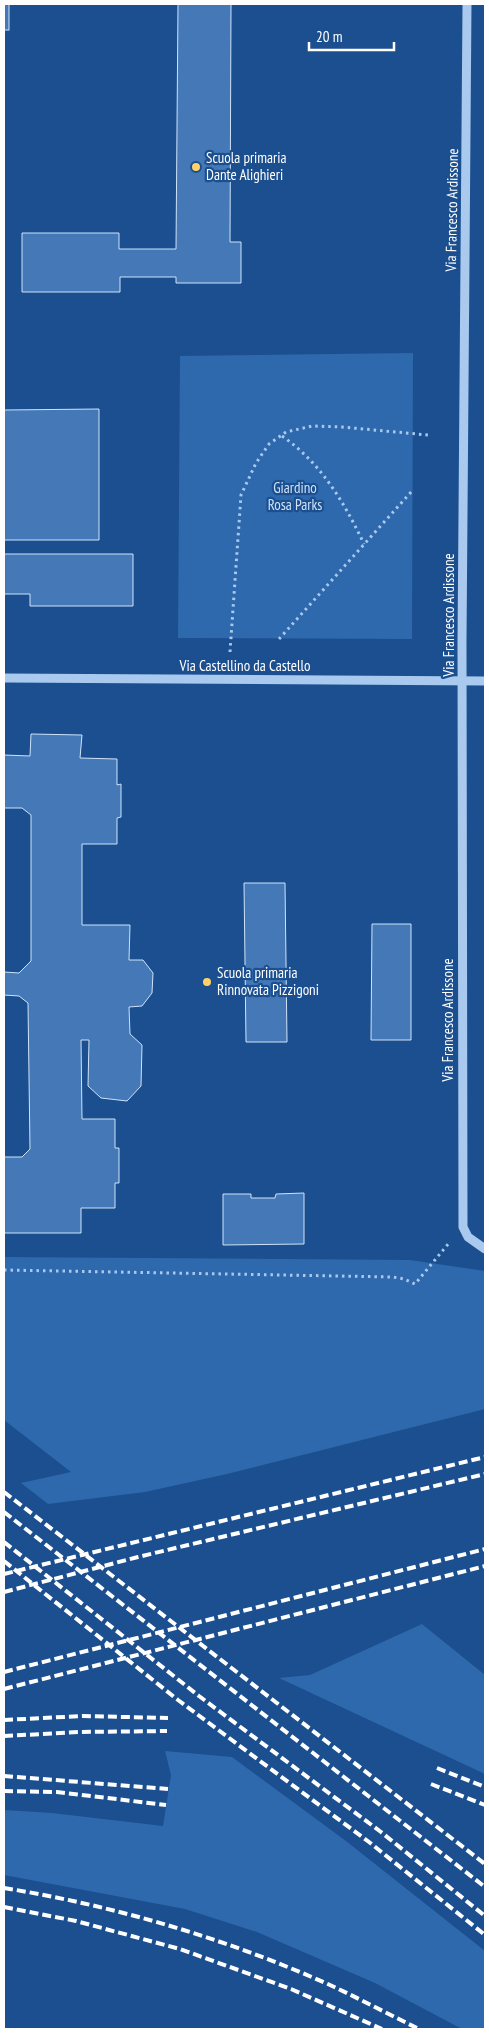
<svg xmlns="http://www.w3.org/2000/svg" width="489" height="2033" font-family="'PT Sans Narrow',sans-serif">
  <rect width="100%" height="100%" fill="#1b4f8f"/>
  <g fill="#2e69ad">
    <path d="M 413,353 L 412,639 L 178,638 L 180,356 Z"/>
    <path d="M 4,1257 L 410,1260 L 485,1271 L 485,1409 L 227,1474 L 145,1492 L 48,1504 L 21,1483 L 71,1472 L 4,1420 Z"/>
    <path d="M 422,1624 L 485,1675 L 485,1774 L 279,1678 L 310,1675 Z"/>
    <path d="M 165,1751 L 232,1757 L 346,1841 L 485,1951 L 485,2029 L 462,2029 L 375,1983 L 257,1932 L 185,1909 L 4,1875 L 4,1810 L 52,1813 L 163,1826 L 171,1775 Z"/>
  </g>
  <g fill="#4478b7" stroke="#cfe3fa">
    <rect x="4" y="4" width="5" height="26"/>
    <path d="M 178,4 L 231,4 L 230,242 L 241,242 L 241,283 L 176,283 L 176,277 L 120,277 L 120,292 L 22,292 L 22,233 L 119,233 L 119,249 L 176,249 Z"/>
    <path d="M 99,409 L 99,540 L 4,540 L 4,410 Z"/>
    <path d="M 4,554 L 133,554 L 133,606 L 30,606 L 30,594 L 4,594 Z"/>
    <path d="M 31,734 L 82,735 L 80,758 L 117,759 L 117,785 L 121,784 L 121,817 L 117,818 L 117,844 L 82,844 L 82,925 L 130,925 L 129,960 L 143,960 L 153,973 L 152,993 L 142,1006 L 129,1007 L 130,1034 L 142,1045 L 141,1086 L 127,1101 L 101,1098 L 88,1086 L 89,1040 L 81,1040 L 82,1119 L 115,1119 L 115,1148 L 119,1148 L 119,1183 L 115,1183 L 115,1208 L 81,1208 L 81,1233 L 4,1233 L 4,1157 L 22,1157 L 30,1149 L 28,1003 L 19,996 L 4,995 L 4,972 L 19,973 L 31,961 L 31,815 L 22,808 L 4,808 L 4,755 L 30,756 Z"/>
    <path d="M 244,883 L 285,883 L 287,1042 L 246,1042 Z"/>
    <path d="M 372,924 L 411,924 L 411,1040 L 371,1040 Z"/>
    <path d="M 304,1193 L 304,1244 L 223,1245 L 223,1194 L 251,1194 L 251,1198 L 275,1198 L 276,1194 Z"/>
  </g>
  <g fill="none" stroke-linecap="round" stroke-linejoin="round">
    <g stroke="#a9c9ee" stroke-width="3" stroke-dasharray="2.5 4" stroke-linecap="butt">
      <path d="M 282,436 C 321,463 344,502 364,544"/>
      <path d="M 279,639 L 412,491"/>
      <path d="M 230,652 L 241,495 L 256,463 L 269,444 L 286,432 L 312,426 L 342,427 L 428,435"/>
      <path d="M 4,1270 L 393,1277 L 404,1279 L 415,1284 L 449,1243"/>
    </g>
    <g stroke="#a9c9ee" stroke-width="9">
      <path d="M 467,4 L 462,642 L 463,1227 L 468,1237 L 485,1249"/>
      <path d="M 4,678 L 485,681"/>
    </g>
    <g stroke="#fff" stroke-width="4" stroke-dasharray="9 4" stroke-linecap="butt">
      <path d="M 4,1492 L 485,1864"/>
      <path d="M 4,1512 L 485,1887"/>
      <path d="M 4,1542 L 199,1696 L 381,1832 L 485,1916"/>
      <path d="M 4,1561 L 178,1700 L 369,1842 L 485,1935"/>
      <path d="M 4,1574 L 485,1457"/>
      <path d="M 4,1592 L 138,1557 L 485,1474"/>
      <path d="M 4,1672 L 485,1549"/>
      <path d="M 4,1689 L 485,1566"/>
      <path d="M 4,1720 L 83,1716 L 168,1718"/>
      <path d="M 4,1736 L 80,1732 L 167,1731"/>
      <path d="M 437,1768 L 485,1787"/>
      <path d="M 4,1776 L 168,1789"/>
      <path d="M 431,1784 L 485,1805"/>
      <path d="M 4,1791 L 57,1792 L 166,1805"/>
      <path d="M 4,1888 C 116,1906 227,1939 330,1985 C 360,1999 390,2015 419,2029"/>
      <path d="M 4,1907 L 76,1921 L 180,1949 L 291,1989 L 382,2029"/>
    </g>
  </g>
  <g fill="#ffd166" stroke="#1b4f8f" stroke-width="2">
    <circle cx="196" cy="167" r="5"/>
    <circle cx="207" cy="982" r="5"/>
  </g>
  <g text-anchor="middle" stroke-width="4.5" stroke-linejoin="round" paint-order="stroke">
    <g font-size="15" fill="#fff" stroke="#1b4f8f" text-anchor="start">
      <text x="206" y="163">Scuola primaria<tspan x="206" dy="17">Dante Alighieri</tspan></text>
      <text x="217" y="978">Scuola primaria<tspan x="217" dy="17">Rinnovata Pizzigoni</tspan></text>
    </g>
    <g font-size="15" fill="#fff" stroke="#1b4f8f">
      <text transform="translate(452 210) rotate(-89)" y="5">Via Francesco Ardissone</text>
      <text transform="translate(449 615) rotate(-90)" y="5">Via Francesco Ardissone</text>
      <text x="245" y="671">Via Castellino da Castello</text>
      <text transform="translate(448 1020) rotate(-90)" y="5">Via Francesco Ardissone</text>
    </g>
    <g font-size="15" fill="#cfe3fa" stroke="#1b4f8f">
      <text x="295" y="493">Giardino<tspan x="295" dy="17">Rosa Parks</tspan></text>
    </g>
  </g>
  <rect width="489" height="2033" fill="none" stroke="#ffffff" stroke-width="10"/>
  <path d="M309 42v8h85v-8" fill="none" stroke="#ffffff" stroke-width="2.5"/>
  <text x="316" y="42" font-size="15" fill="#ffffff" stroke="#1b4f8f" stroke-width="4" paint-order="stroke">20 m</text>
</svg>
